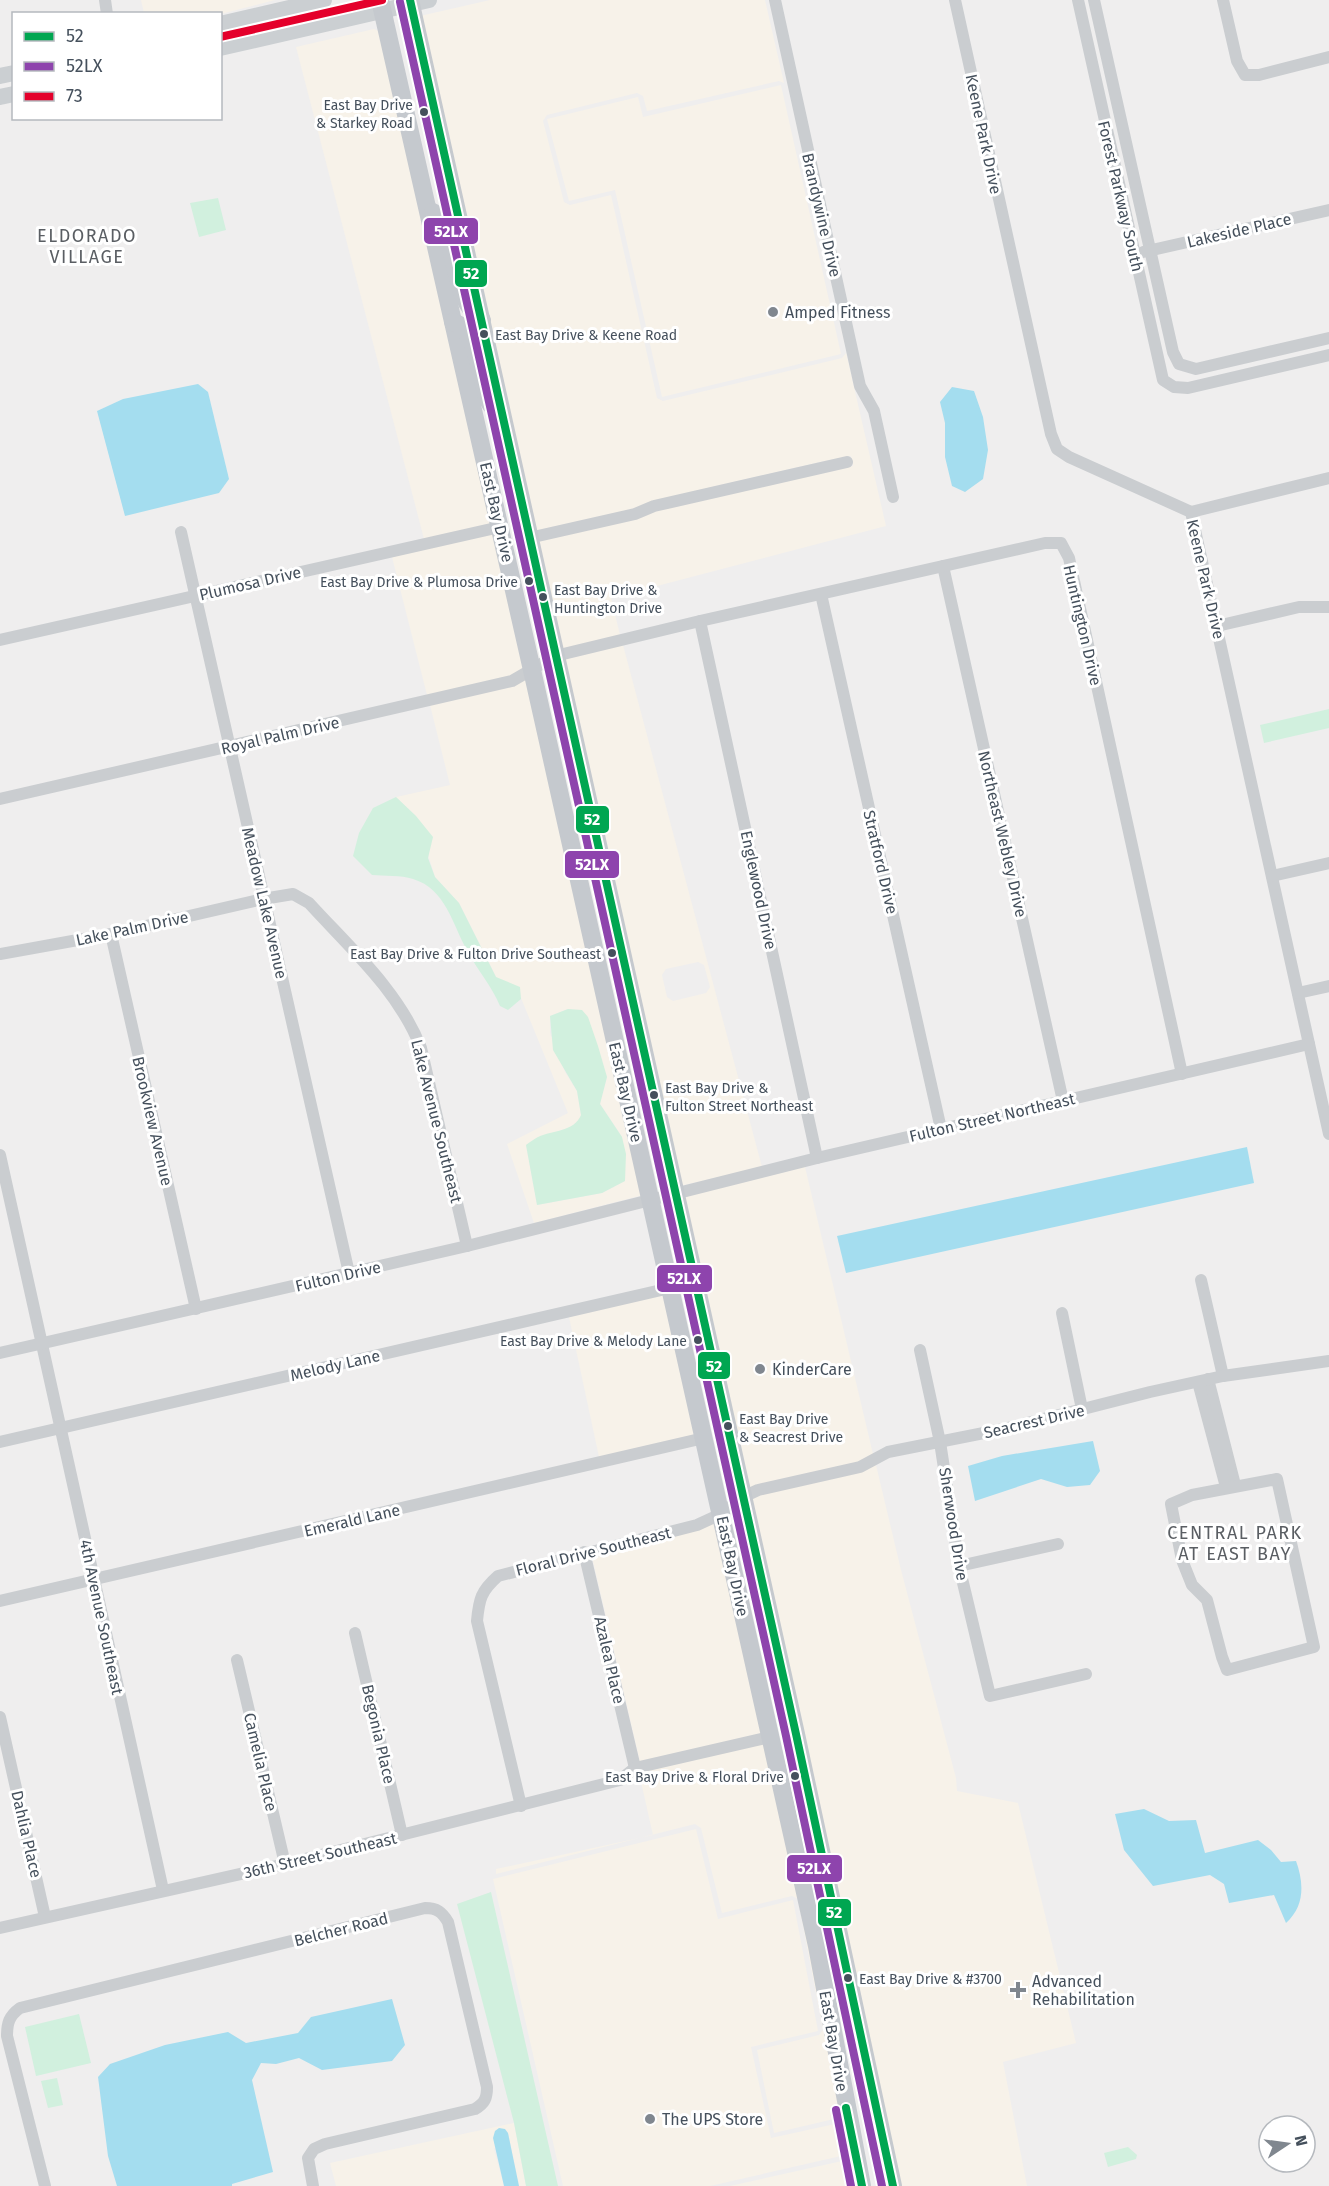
<svg xmlns="http://www.w3.org/2000/svg" width="1329" height="2186" font-family="'Fira Sans',sans-serif">
  <rect width="100%" height="100%" fill="#efeeee"/>
  <g fill="#f7f2e9" fill-rule="evenodd">
    <path d="M 141,0 L 275,0 L 221,14 L 144,13 Z"/>
    <path d="M 490,0 L 765,0 L 784,83 L 779,81 L 647,111 L 643,96 L 637,93 L 547,115 L 543,121 L 564,202 L 570,205 L 611,195 L 657,398 L 663,401 L 842,358 L 846,353 L 830,283 L 886,526 L 611,598 L 620,635 L 560,650 L 536,541 L 656,511 L 853,466 L 851,456 L 820,462 L 653,501 L 634,509 L 534,531 L 420,16 Z"/>
    <path d="M 374,29 L 381,32 L 493,523 L 424,539 L 296,47 Z"/>
    <path d="M 781,85 L 841,354 L 662,397 L 615,190 L 569,201 L 547,119 L 638,97 L 643,117 Z"/>
    <path d="M 495,533 L 526,668 L 510,676 L 427,695 L 392,557 Z"/>
    <path d="M 623,645 L 762,1167 L 680,1186 L 562,660 ZM 698,962 L 704,965 L 710,987 L 706,993 L 673,1001 L 667,997 L 662,975 L 666,969 Z"/>
    <path d="M 528,678 L 643,1195 L 534,1223 L 507,1144 L 568,1113 L 521,998 L 496,977 L 459,903 L 435,877 L 416,816 L 396,797 L 450,785 L 430,705 ZM 568,1009 L 607,1077 L 600,1104 L 622,1137 L 625,1181 L 602,1193 L 537,1205 L 526,1145 L 539,1137 L 571,1127 L 581,1118 L 581,1115 L 577,1091 L 565,1072 L 550,1033 L 550,1016 Z"/>
    <path d="M 805,1167 L 873,1454 L 858,1462 L 747,1489 L 682,1197 Z"/>
    <path d="M 666,1294 L 697,1434 L 599,1457 L 569,1317 Z"/>
    <path d="M 876,1465 L 901,1570 L 956,1778 L 957,1791 L 1018,1803 L 1076,2043 L 1003,2062 L 1027,2186 L 901,2186 L 750,1500 L 760,1495 Z"/>
    <path d="M 717,1522 L 763,1733 L 640,1762 L 592,1557 Z"/>
    <path d="M 766,1743 L 811,1947 L 856,2186 L 730,2186 L 842,2161 L 846,2155 L 840,2123 L 834,2119 L 774,2133 L 757,2050 L 819,2035 L 823,2030 L 798,1899 L 792,1896 L 722,1913 L 701,1828 L 695,1824 L 496,1874 L 496,1869 L 653,1835 L 639,1773 Z"/>
    <path d="M 696,1829 L 718,1919 L 793,1900 L 818,2031 L 751,2047 L 771,2138 L 835,2124 L 841,2156 L 710,2186 L 563,2186 L 493,1879 Z"/>
    <path d="M 514,2123 L 526,2186 L 519,2186 L 508,2133 L 494,2149 L 504,2186 L 336,2186 L 330,2163 Z"/>
  </g>
  <g fill="#d1f0de">
    <path d="M 218,198 L 226,230 L 199,237 L 190,203 Z"/>
    <path d="M 1329,709 L 1329,728 L 1264,743 L 1260,725 Z"/>
    <path d="M 396,797 L 416,816 L 433,837 L 428,858 L 435,877 L 459,903 L 496,977 L 520,987 L 521,999 L 508,1010 L 500,1006 C 492,986 477,970 467,950 C 452,924 446,889 413,879 C 401,875 384,876 372,875 L 353,856 L 359,833 L 373,808 Z"/>
    <path d="M 568,1009 L 582,1010 L 588,1017 L 598,1046 L 607,1077 L 600,1104 L 622,1137 L 626,1154 L 625,1181 L 602,1193 L 537,1205 L 526,1145 C 530,1142 534,1139 538,1137 C 553,1130 574,1132 581,1115 L 577,1091 L 553,1050 L 550,1016 Z"/>
    <path d="M 491,1892 L 558,2186 L 526,2186 L 514,2123 L 457,1904 Z"/>
    <path d="M 79,2014 L 91,2063 L 36,2076 L 25,2027 Z"/>
    <path d="M 57,2078 L 63,2105 L 48,2108 L 41,2081 Z"/>
    <path d="M 1128,2147 L 1137,2155 L 1136,2159 L 1108,2167 L 1104,2153 Z"/>
  </g>
  <g fill="#a4ddef">
    <path d="M 198,384 L 208,392 L 229,479 L 219,493 L 125,516 L 97,411 L 123,399 Z"/>
    <path d="M 952,387 L 974,391 L 983,417 L 988,450 L 983,479 L 965,492 L 952,486 L 945,457 L 945,423 L 940,402 Z"/>
    <path d="M 1247,1147 L 1254,1183 L 846,1273 L 837,1236 Z"/>
    <path d="M 1093,1441 L 1100,1471 L 1090,1485 L 1067,1487 L 1041,1479 L 975,1501 L 968,1466 L 1002,1456 Z"/>
    <path d="M 1144,1809 L 1169,1821 L 1196,1820 L 1205,1853 L 1258,1840 L 1271,1850 L 1281,1862 L 1296,1861 C 1304,1883 1305,1906 1286,1923 L 1274,1895 L 1229,1903 L 1224,1884 L 1210,1875 L 1153,1886 L 1124,1850 L 1115,1814 Z"/>
    <path d="M 392,1999 L 405,2045 L 392,2061 L 322,2070 L 299,2058 L 276,2064 L 261,2063 L 252,2080 L 273,2172 L 232,2184 L 232,2186 L 117,2186 L 108,2156 L 98,2077 L 110,2064 L 165,2045 L 228,2032 L 246,2043 L 298,2033 L 311,2017 Z"/>
    <path d="M 499,2128 L 505,2129 L 508,2133 L 519,2186 L 504,2186 L 493,2138 L 495,2131 Z"/>
  </g>
  <g fill="none" stroke-linecap="round" stroke-linejoin="round">
    <g stroke="#cacdd0" stroke-width="12">
      <path d="M 105,0 L 107,14"/>
      <path d="M 775,0 L 860,386 L 874,411 L 893,497"/>
      <path d="M 955,0 L 1051,434 L 1057,449 L 1069,457 L 1191,512 L 1329,1134"/>
      <path d="M 1078,0 L 1163,380 L 1174,387 L 1188,388 L 1329,355"/>
      <path d="M 1094,0 L 1173,352 L 1179,364 L 1196,369 L 1329,338"/>
      <path d="M 1223,0 L 1237,61 L 1245,75 L 1259,75 L 1329,57"/>
      <path d="M 1143,252 L 1329,210"/>
      <path d="M 1191,512 L 1329,478"/>
      <path d="M 181,532 L 349,1273"/>
      <path d="M 529,538 L 635,514 L 654,506 L 847,462"/>
      <path d="M 943,566 L 1063,1101"/>
      <path d="M 821,594 L 941,1129"/>
      <path d="M 700,621 L 817,1158"/>
      <path d="M 1217,626 L 1299,607 L 1329,607"/>
      <path d="M 0,640 L 500,527"/>
      <path d="M 0,799 L 512,681 L 555,656 L 700,621 L 1045,543 L 1061,543 L 1069,558 L 1182,1074"/>
      <path d="M 1272,876 L 1329,863"/>
      <path d="M 111,934 L 196,1309"/>
      <path d="M 0,954 L 111,934 L 263,899 L 293,894 L 309,903 C 350,948 399,991 421,1048 L 467,1246"/>
      <path d="M 1298,993 L 1329,986"/>
      <path d="M 0,1155 L 163,1890"/>
      <path d="M 1201,1280 L 1223,1376"/>
      <path d="M 1062,1313 L 1082,1409"/>
      <path d="M 920,1350 L 940,1442 L 959,1566 L 990,1696 L 1086,1674"/>
      <path d="M 0,1353 L 467,1246 L 817,1158 L 1309,1044"/>
      <path d="M 1208,1379 L 1235,1485"/>
      <path d="M 1198,1382 L 1226,1487"/>
      <path d="M 0,1442 L 670,1288"/>
      <path d="M 1277,1479 L 1314,1647 L 1227,1670 L 1222,1657 L 1207,1600 L 1192,1585 L 1182,1560 L 1171,1504 L 1192,1495 Z"/>
      <path d="M 584,1552 L 635,1768"/>
      <path d="M 959,1566 L 1058,1544"/>
      <path d="M 0,1601 L 704,1438"/>
      <path d="M 355,1633 L 402,1835"/>
      <path d="M 237,1660 L 285,1864"/>
      <path d="M 0,1717 L 45,1917"/>
      <path d="M 521,1806 L 477,1621 C 479,1599 481,1591 498,1576 L 697,1525 L 721,1514 L 743,1497 L 758,1490 L 860,1467 L 888,1452 L 1004,1429 L 1150,1392 L 1223,1376 L 1329,1361"/>
      <path d="M 0,1928 L 285,1864 L 620,1780 L 635,1768 L 770,1737"/>
      <path d="M 45,2186 L 7,2036 C 7,2023 9,2016 20,2008 L 425,1908 C 437,1908 442,1912 448,1922 L 487,2087 C 487,2098 485,2103 475,2109 L 325,2144 L 314,2149 L 308,2158 L 313,2186"/>
    </g>
    <g stroke="#cbcfd2" stroke-width="16">
      <path d="M 220,24 L 324,0"/>
      <path d="M 220,48 L 429,0"/>
      <path d="M 0,76 L 14,73"/>
      <path d="M 0,97 L 14,94"/>
    </g>
    <g stroke="#c5c9ce" stroke-width="18">
      <path d="M 380,0 L 532,670 L 817,1946 L 862,2186"/>
      <path d="M 410,0 L 796,1734 L 893,2186"/>
      <path d="M 433,212 C 440,223 447,233 450,245 C 458,273 458,302 482,320"/>
      <path d="M 453,322 C 476,328 481,377 487,398 L 491,405"/>
    </g>
    <defs>
      <g id="bus-1">
        <path d="M 410,0 L 796,1734 L 893,2186"/>
        <path d="M 846,2108 L 862,2186"/>
      </g>
      <g id="bus-2">
        <path d="M 400,2 L 786,1736 L 882,2186"/>
        <path d="M 836,2110 L 851,2186"/>
      </g>
      <path id="bus-3" d="M 220,37 L 382,0"/>
    </defs>
    <use href="#bus-1" stroke="#fff" stroke-width="12"/>
    <use href="#bus-2" stroke="#fff" stroke-width="12"/>
    <use href="#bus-3" stroke="#fff" stroke-width="12"/>
    <use href="#bus-1" stroke="#00a651" stroke-width="8"/>
    <use href="#bus-2" stroke="#8e44ad" stroke-width="8"/>
    <use href="#bus-3" stroke="#e4002b" stroke-width="8"/>
  </g>
  <g fill="#45505c" stroke="#fff" stroke-width="2">
    <circle cx="424" cy="112" r="5"/>
    <circle cx="484" cy="334" r="5"/>
    <circle cx="529" cy="581" r="5"/>
    <circle cx="543" cy="597" r="5"/>
    <circle cx="612" cy="953" r="5"/>
    <circle cx="654" cy="1095" r="5"/>
    <circle cx="698" cy="1340" r="5"/>
    <circle cx="728" cy="1426" r="5"/>
    <circle cx="795" cy="1776" r="5"/>
    <circle cx="848" cy="1978" r="5"/>
  </g>
  <g fill="#80878f" stroke="#fff" stroke-width="2">
    <circle cx="773" cy="312" r="6"/>
    <circle cx="760" cy="1369" r="6"/>
    <path d="M1015 1981h6v6h6v6h-6v6h-6v-6h-6v-6h6z"/>
    <circle cx="650" cy="2119" r="6"/>
  </g>
  <g text-anchor="middle" stroke-width="6" stroke-linejoin="round" paint-order="stroke">
    <g font-size="14" fill="#45505c" stroke="#fff" text-anchor="end">
      <text x="413" y="110">East Bay Drive<tspan x="413" dy="18">&amp; Starkey Road</tspan></text>
      <text x="495" y="340" text-anchor="start">East Bay Drive &amp; Keene Road</text>
      <text x="518" y="587">East Bay Drive &amp; Plumosa Drive</text>
      <text x="554" y="595" text-anchor="start">East Bay Drive &amp;<tspan x="554" dy="18">Huntington Drive</tspan></text>
      <text x="601" y="959">East Bay Drive &amp; Fulton Drive Southeast</text>
      <text x="665" y="1093" text-anchor="start">East Bay Drive &amp;<tspan x="665" dy="18">Fulton Street Northeast</tspan></text>
      <text x="687" y="1346">East Bay Drive &amp; Melody Lane</text>
      <text x="739" y="1424" text-anchor="start">East Bay Drive<tspan x="739" dy="18">&amp; Seacrest Drive</tspan></text>
      <text x="784" y="1782">East Bay Drive &amp; Floral Drive</text>
      <text x="859" y="1984" text-anchor="start">East Bay Drive &amp; #3700</text>
    </g>
    <g font-size="16" fill="#45505c" stroke="#fff">
      <text transform="translate(984 134) rotate(78)" y="6">Keene Park Drive</text>
      <text transform="translate(1121 196) rotate(77)" y="6">Forest Parkway South</text>
      <text transform="translate(822 215) rotate(77)" y="6">Brandywine Drive</text>
      <text transform="translate(1239 230) rotate(-13)" y="6">Lakeside Place</text>
      <text transform="translate(497 512) rotate(77)" y="6">East Bay Drive</text>
      <text transform="translate(1206 579) rotate(77)" y="6">Keene Park Drive</text>
      <text transform="translate(250 583) rotate(-13)" y="6">Plumosa Drive</text>
      <text transform="translate(1083 625) rotate(77)" y="6">Huntington Drive</text>
      <text transform="translate(280 735) rotate(-13)" y="6">Royal Palm Drive</text>
      <text transform="translate(1003 834) rotate(77)" y="6">Northeast Webley Drive</text>
      <text transform="translate(881 862) rotate(77)" y="6">Stratford Drive</text>
      <text transform="translate(759 890) rotate(78)" y="6">Englewood Drive</text>
      <text transform="translate(265 903) rotate(77)" y="6">Meadow Lake Avenue</text>
      <text transform="translate(132 928) rotate(-12)" y="6">Lake Palm Drive</text>
      <text transform="translate(626 1092) rotate(77)" y="6">East Bay Drive</text>
      <text transform="translate(992 1117) rotate(-13)" y="6">Fulton Street Northeast</text>
      <text transform="translate(153 1121) rotate(77)" y="6">Brookview Avenue</text>
      <text transform="translate(437 1121) rotate(76)" y="6">Lake Avenue Southeast</text>
      <text transform="translate(338 1276) rotate(-13)" y="6">Fulton Drive</text>
      <text transform="translate(335 1365) rotate(-13)" y="6">Melody Lane</text>
      <text transform="translate(1034 1421) rotate(-13)" y="6">Seacrest Drive</text>
      <text transform="translate(352 1520) rotate(-13)" y="6">Emerald Lane</text>
      <text transform="translate(954 1524) rotate(81)" y="6">Sherwood Drive</text>
      <text transform="translate(593 1551) rotate(-14)" y="6">Floral Drive Southeast</text>
      <text transform="translate(733 1566) rotate(78)" y="6">East Bay Drive</text>
      <text transform="translate(102 1617) rotate(78)" y="6">4th Avenue Southeast</text>
      <text transform="translate(610 1660) rotate(77)" y="6">Azalea Place</text>
      <text transform="translate(379 1734) rotate(77)" y="6">Begonia Place</text>
      <text transform="translate(261 1762) rotate(77)" y="6">Camelia Place</text>
      <text transform="translate(27 1834) rotate(77)" y="6">Dahlia Place</text>
      <text transform="translate(320 1855) rotate(-13)" y="6">36th Street Southeast</text>
      <text transform="translate(341 1929) rotate(-14)" y="6">Belcher Road</text>
      <text transform="translate(834 2041) rotate(80)" y="6">East Bay Drive</text>
    </g>
    <g font-size="16" fill="#45505c" stroke="#fff" text-anchor="start">
      <text x="785" y="318">Amped Fitness</text>
      <text x="772" y="1375">KinderCare</text>
      <text x="1032" y="1987">Advanced<tspan x="1032" dy="18">Rehabilitation</tspan></text>
      <text x="662" y="2125">The UPS Store</text>
    </g>
    <g font-size="18" letter-spacing="1.5" fill="#5a5e63" stroke="#fff">
      <text x="87" y="242">ELDORADO<tspan x="87" dy="21">VILLAGE</tspan></text>
      <text x="1235" y="1539">CENTRAL PARK<tspan x="1235" dy="21">AT EAST BAY</tspan></text>
    </g>
  </g>
  <g stroke="#fff" stroke-width="2">
    <rect x="423" y="217" width="56" height="28" rx="6" fill="#8e44ad"/>
    <rect x="454" y="259" width="34" height="29" rx="6" fill="#00a651"/>
    <rect x="575" y="805" width="35" height="29" rx="6" fill="#00a651"/>
    <rect x="564" y="850" width="56" height="29" rx="6" fill="#8e44ad"/>
    <rect x="656" y="1264" width="57" height="29" rx="6" fill="#8e44ad"/>
    <rect x="697" y="1351" width="34" height="29" rx="6" fill="#00a651"/>
    <rect x="786" y="1854" width="57" height="29" rx="6" fill="#8e44ad"/>
    <rect x="817" y="1898" width="35" height="29" rx="6" fill="#00a651"/>
  </g>
  <g font-size="16" text-anchor="middle" font-weight="bold" fill="#fff">
    <text x="451" y="237">52LX</text>
    <text x="471" y="279">52</text>
    <text x="592" y="825">52</text>
    <text x="592" y="870">52LX</text>
    <text x="684" y="1284">52LX</text>
    <text x="714" y="1372">52</text>
    <text x="814" y="1874">52LX</text>
    <text x="834" y="1918">52</text>
  </g>
  <rect x="12" y="12" width="210" height="108" fill="#ffffff" stroke="#b5b9be" stroke-width="1.5"/>
  <rect x="24" y="32" width="30" height="9" fill="#00a651" stroke="#b5b9be" stroke-width="1.5"/>
  <text x="66" y="42" font-size="18" fill="#45505c">52</text>
  <rect x="24" y="62" width="30" height="9" fill="#8e44ad" stroke="#b5b9be" stroke-width="1.5"/>
  <text x="66" y="72" font-size="18" fill="#45505c">52LX</text>
  <rect x="24" y="92" width="30" height="9" fill="#e4002b" stroke="#b5b9be" stroke-width="1.5"/>
  <text x="66" y="102" font-size="18" fill="#45505c">73</text>
  <g transform="translate(1287 2144) rotate(77)"><circle r="28" fill="#ffffff" stroke="#b5b9be" stroke-width="1.5"/>
  <path d="M0-4.5L10 22L0 15L-10 22Z" fill="#80878f"/>
  <text y="-9" font-size="16" font-weight="bold" text-anchor="middle" fill="#45505c">N</text>
  </g>
</svg>
